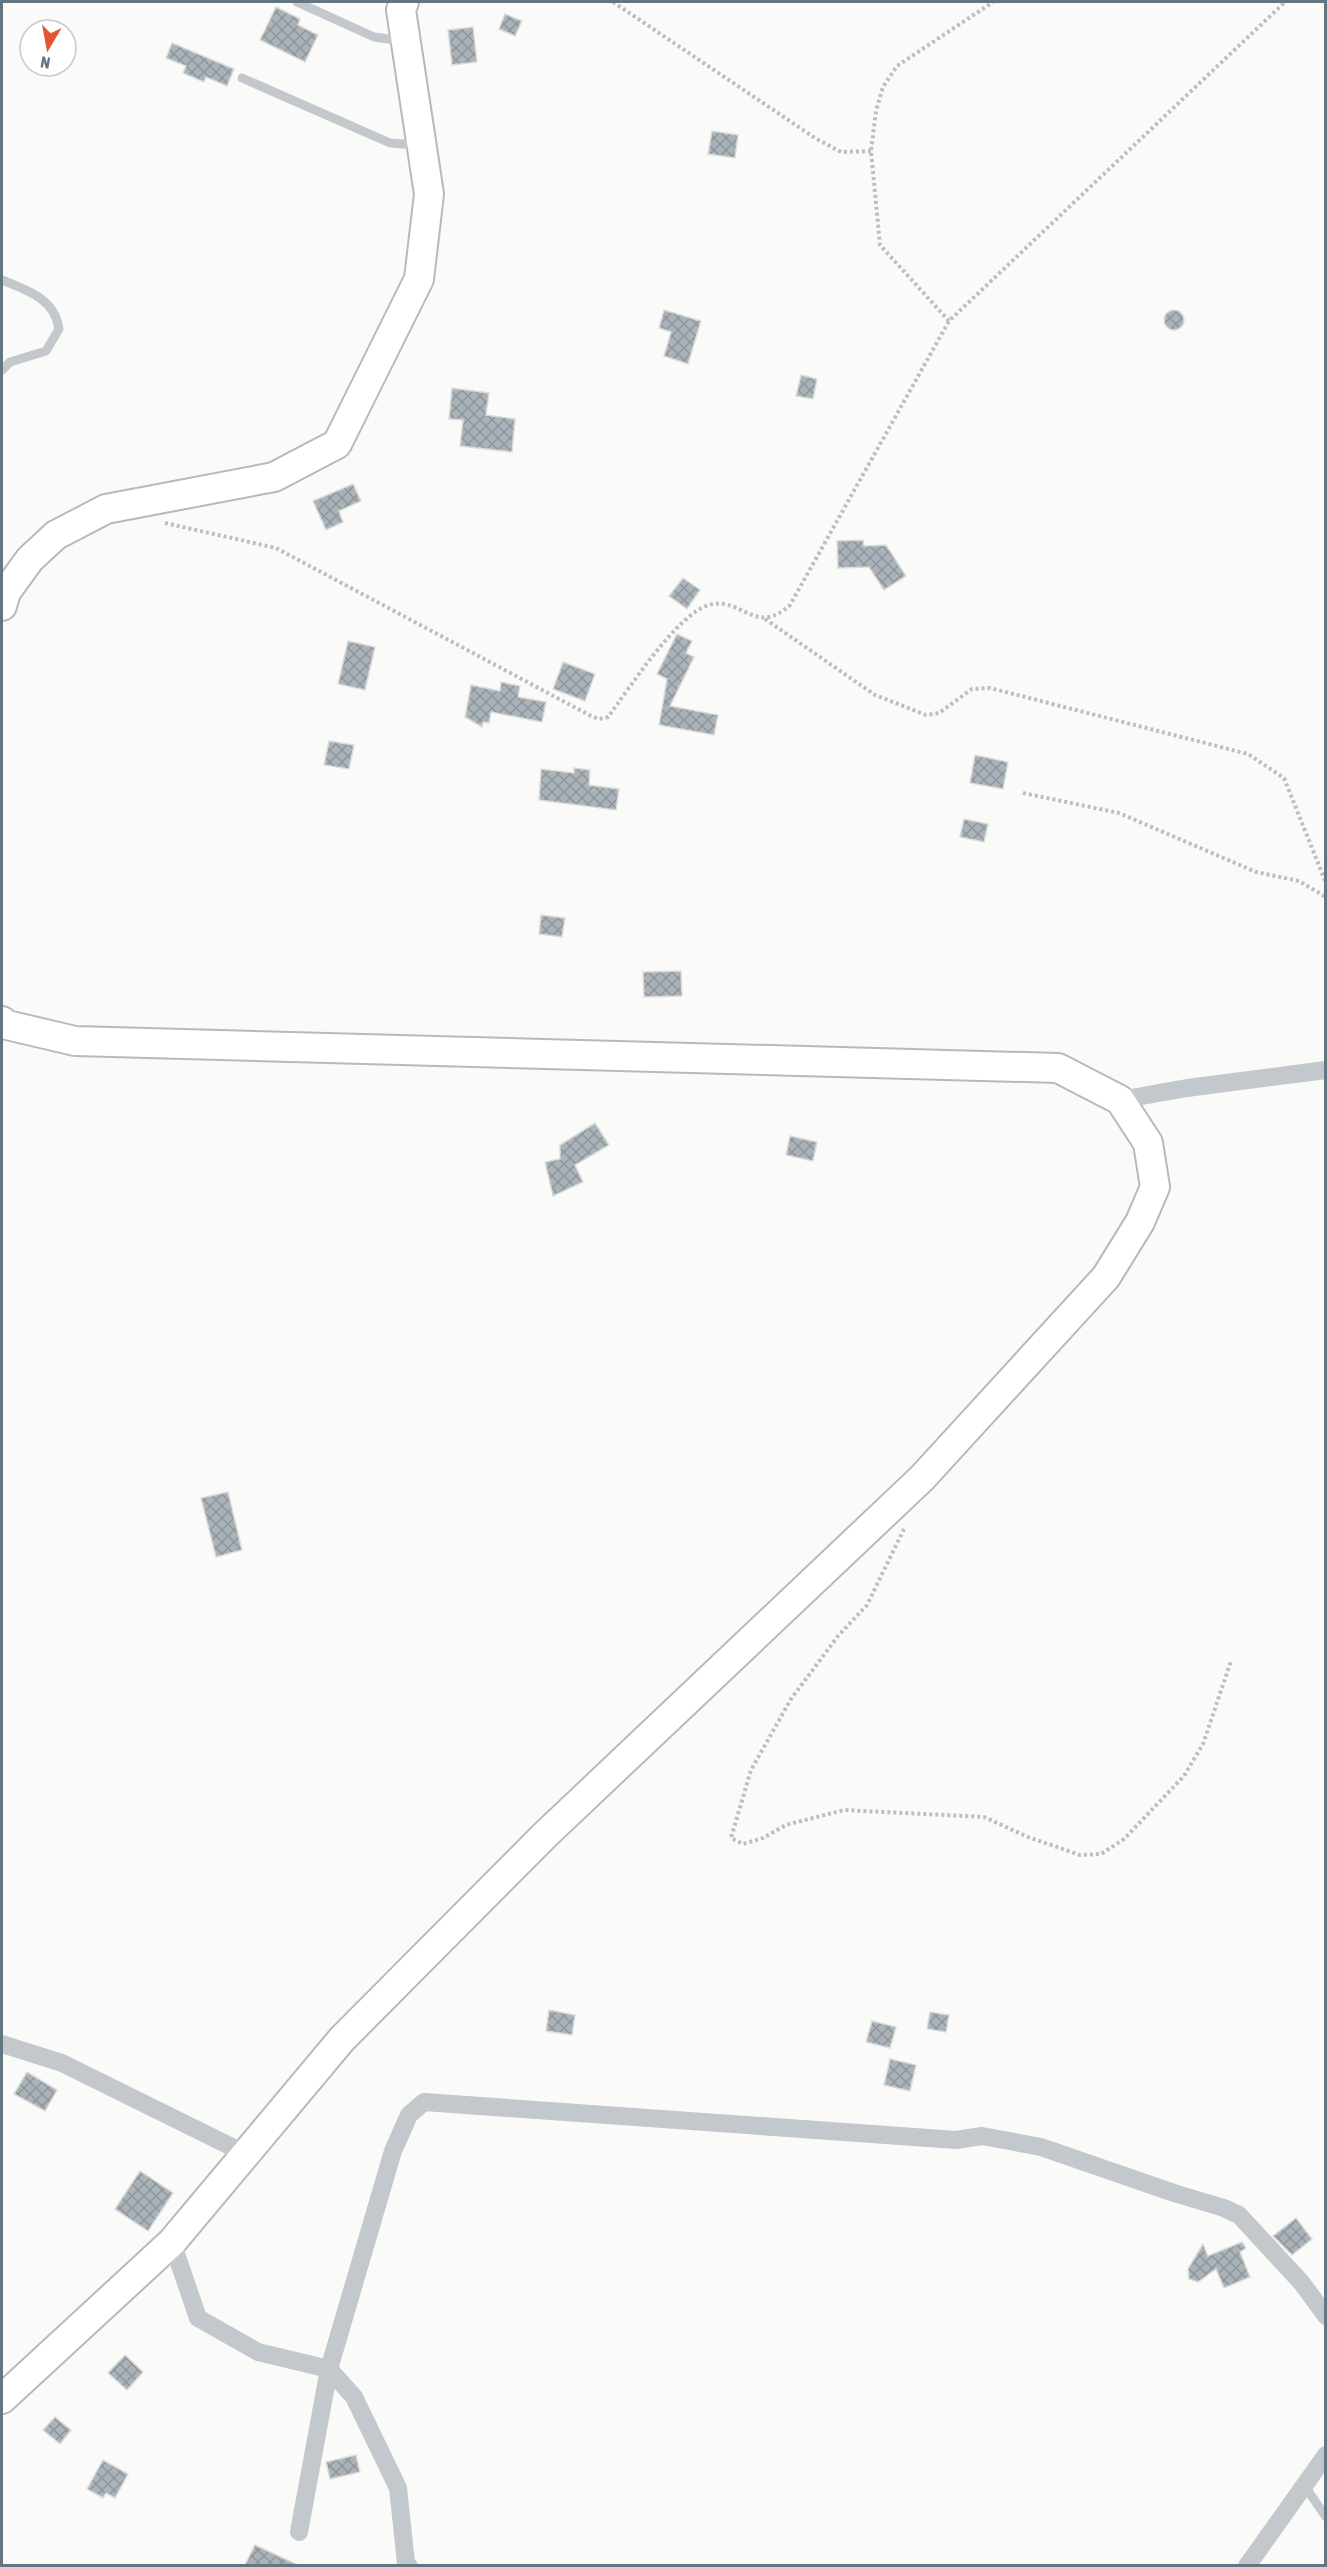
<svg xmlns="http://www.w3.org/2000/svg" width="1327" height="2567" font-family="'Asap Condensed',sans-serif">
  <defs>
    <pattern id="building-cross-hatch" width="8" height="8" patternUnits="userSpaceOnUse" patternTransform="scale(1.5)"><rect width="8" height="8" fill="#aab3b9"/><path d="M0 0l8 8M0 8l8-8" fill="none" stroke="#8e969c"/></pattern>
  </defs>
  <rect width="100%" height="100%" fill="#fafaf8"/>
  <g fill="url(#building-cross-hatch)" stroke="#dcdcda" stroke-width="1.5">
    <path d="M 276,7 L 300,19 L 298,25 L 318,35 L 305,62 L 260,40 Z"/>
    <path d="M 505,14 L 522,21 L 515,36 L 499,29 Z"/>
    <path d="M 473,27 L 477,62 L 452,65 L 448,30 Z"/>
    <path d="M 172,43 L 234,69 L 227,86 L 206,77 L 204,82 L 183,73 L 186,66 L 166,58 Z"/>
    <path d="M 712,131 L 738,135 L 735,158 L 708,154 Z"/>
    <circle cx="1174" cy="320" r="10"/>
    <path d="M 664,310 L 701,321 L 688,364 L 664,356 L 671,332 L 659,328 Z"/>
    <path d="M 801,375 L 817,379 L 813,399 L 796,396 Z"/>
    <path d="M 452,388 L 489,393 L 486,415 L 515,419 L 512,452 L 460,446 L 463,420 L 449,419 Z"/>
    <path d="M 353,484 L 361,501 L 339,511 L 343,522 L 326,530 L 313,501 Z"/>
    <path d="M 863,540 L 864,546 L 886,545 L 906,576 L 884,590 L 869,567 L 838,568 L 837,541 Z"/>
    <path d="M 683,578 L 700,590 L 687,609 L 669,596 Z"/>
    <path d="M 677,634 L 692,641 L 686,653 L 694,657 L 670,706 L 718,715 L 714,735 L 659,725 L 667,679 L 657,674 Z"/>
    <path d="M 348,641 L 375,647 L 365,690 L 338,684 Z"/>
    <path d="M 563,662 L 595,674 L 585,701 L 553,689 Z"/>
    <path d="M 501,682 L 520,686 L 518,697 L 546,702 L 542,722 L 491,712 L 489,723 L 483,722 L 482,727 L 465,717 L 471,685 L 500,691 Z"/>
    <path d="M 329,741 L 354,745 L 349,769 L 324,765 Z"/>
    <path d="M 975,755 L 1008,762 L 1003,789 L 970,783 Z"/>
    <path d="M 574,768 L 590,770 L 589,785 L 619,789 L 616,810 L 539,800 L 541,769 L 574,773 Z"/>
    <path d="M 964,819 L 988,824 L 984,842 L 960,837 Z"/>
    <path d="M 541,915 L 565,918 L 562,937 L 539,934 Z"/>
    <path d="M 681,971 L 682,996 L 644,997 L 643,972 Z"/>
    <path d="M 595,1123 L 609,1145 L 575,1165 L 583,1182 L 553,1196 L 545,1162 L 560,1159 L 560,1145 Z"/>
    <path d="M 790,1136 L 817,1142 L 813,1161 L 786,1155 Z"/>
    <path d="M 228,1492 L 242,1550 L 216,1557 L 201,1498 Z"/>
    <path d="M 549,2010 L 575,2015 L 572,2035 L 546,2031 Z"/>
    <path d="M 930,2012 L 949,2015 L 946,2032 L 927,2029 Z"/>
    <path d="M 872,2021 L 896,2027 L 890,2048 L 866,2042 Z"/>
    <path d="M 890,2059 L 916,2065 L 910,2091 L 884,2085 Z"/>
    <path d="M 27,2072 L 57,2090 L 45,2111 L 14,2094 Z"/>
    <path d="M 140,2171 L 173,2193 L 148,2231 L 115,2209 Z"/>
    <path d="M 1296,2218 L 1312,2239 L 1292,2255 L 1273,2236 Z"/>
    <path d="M 1242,2242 L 1246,2248 L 1240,2252 L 1250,2277 L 1224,2288 L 1216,2269 L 1198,2282 L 1189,2279 L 1188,2269 L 1203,2244 L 1208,2256 Z"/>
    <path d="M 125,2355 L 143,2372 L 127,2390 L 108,2373 Z"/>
    <path d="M 55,2417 L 71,2430 L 60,2444 L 43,2430 Z"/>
    <path d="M 356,2455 L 360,2472 L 330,2479 L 326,2462 Z"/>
    <path d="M 103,2460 L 128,2474 L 115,2498 L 106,2493 L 103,2498 L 87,2489 Z"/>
    <path d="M 255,2545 L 298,2565 L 245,2565 Z"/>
  </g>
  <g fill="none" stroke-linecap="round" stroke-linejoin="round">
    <defs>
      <g id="primary">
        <path d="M 2,606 L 6,592 L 30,559 L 56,535 L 106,509 L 274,477 L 337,444 L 419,279 L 429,194 L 401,10 L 404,2"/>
        <path d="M 2,1021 L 7,1025 L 75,1041 L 1058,1068 L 1120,1100 L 1148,1143 L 1155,1187 L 1140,1222 L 1106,1277 L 922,1478 L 545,1835 L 342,2039 L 172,2242 L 2,2399"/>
      </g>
    </defs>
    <use href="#primary" stroke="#b5babe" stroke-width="32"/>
    <g stroke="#bbbfc2" stroke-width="4" stroke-dasharray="3 3" stroke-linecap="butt">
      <path d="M 613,2 L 815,138 L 841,152 L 871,151"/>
      <path d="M 949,321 L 880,245 L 871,151 L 876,111 L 883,87 L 897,66 L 993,2"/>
      <path d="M 165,523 L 276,548 L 591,716 L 599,719 L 608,717 C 629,689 677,614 709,605 C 742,596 755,637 790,605 L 949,321 L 1285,2"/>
      <path d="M 765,619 L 875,695 L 926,715 L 939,713 L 972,689 L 990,688 L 1248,754 L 1284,778 L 1326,883"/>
      <path d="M 1023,793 L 1119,813 L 1256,872 L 1299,881 L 1326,897"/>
      <path d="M 904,1529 L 867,1605 L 838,1636 L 791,1699 L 751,1770 L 731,1838 L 743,1844 L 763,1838 L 786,1825 L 844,1810 L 984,1817 L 1028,1837 L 1080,1855 L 1101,1854 L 1124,1839 L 1184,1776 L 1203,1744 L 1231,1661"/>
    </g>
    <g stroke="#c3c8cc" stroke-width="9">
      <path d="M 297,2 L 374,37 L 403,41"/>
      <path d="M 242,78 L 390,143 L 418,145"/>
      <path d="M 2,280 C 27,290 55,299 59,329 L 46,351 L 10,362 L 2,370"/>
      <path d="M 1304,2485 L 1326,2517"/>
    </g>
    <g stroke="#c3c8cc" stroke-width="18">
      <path d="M 1120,1100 L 1187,1088 L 1326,1070"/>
      <path d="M 2,2044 L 62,2063 L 244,2153"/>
      <path d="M 172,2242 L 198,2318 L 258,2352 L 329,2369 L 354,2397 L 398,2488 L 406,2563 L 409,2566"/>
      <path d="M 299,2532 L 329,2369 L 393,2151 L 409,2115 L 424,2102 L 956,2140 L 982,2136 L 1041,2147 L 1174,2193 L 1224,2208 L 1239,2215 L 1301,2282 L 1326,2316"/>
      <path d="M 1247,2566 L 1326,2455"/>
    </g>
    <use href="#primary" stroke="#fff" stroke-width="28"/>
  </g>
  <rect width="1327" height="2567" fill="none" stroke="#657683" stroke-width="6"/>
  <g transform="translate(48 48) rotate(190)"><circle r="28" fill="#ffffff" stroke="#c1c8cd" stroke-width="1.5"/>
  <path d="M0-4.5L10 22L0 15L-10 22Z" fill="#e4572e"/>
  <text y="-9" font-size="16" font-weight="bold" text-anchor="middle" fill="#657683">N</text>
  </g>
</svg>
